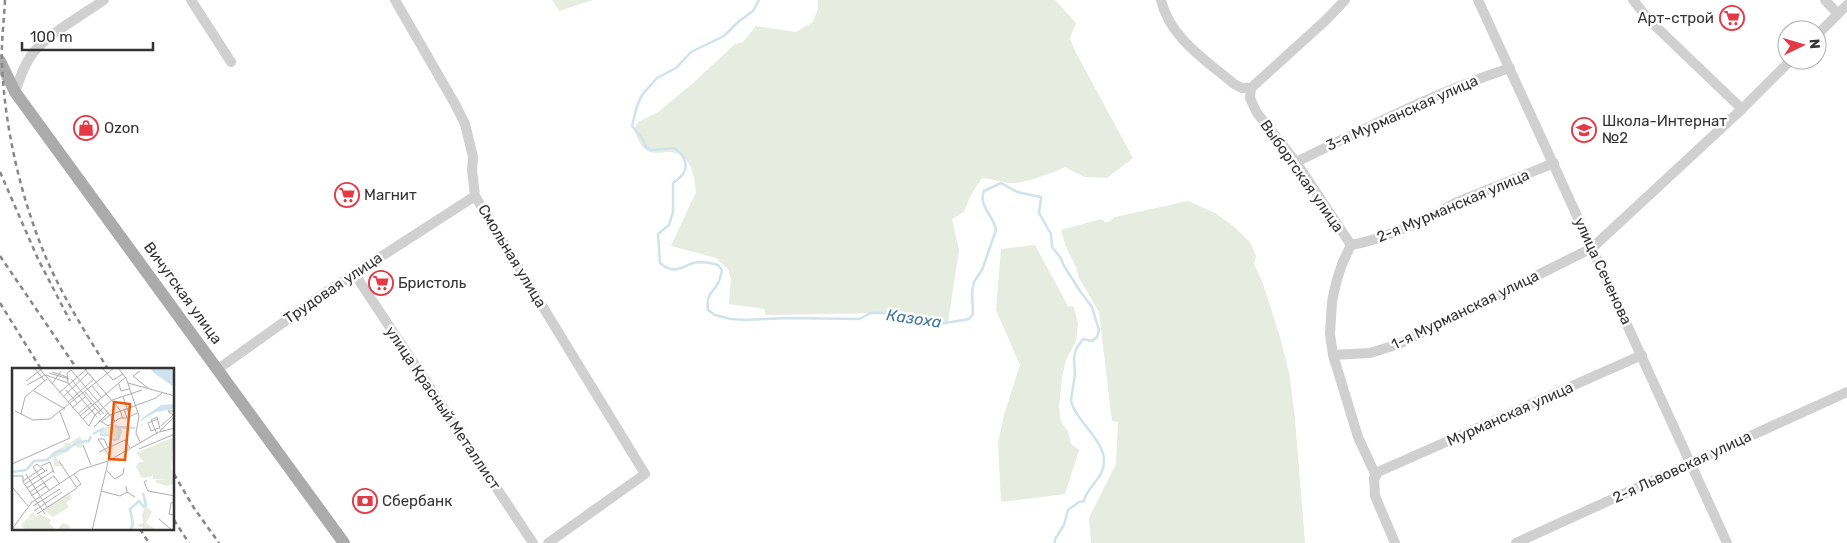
<svg xmlns="http://www.w3.org/2000/svg" width="1847" height="543" font-family="Rubik,sans-serif">
  <rect width="100%" height="100%" fill="#fff"/>
  <g fill="#e6ecdf">
    <path d="M 552,0 L 593,0 L 559,11 Z"/>
    <path d="M 818,0 L 1055,0 L 1076,23 L 1070,38 L 1075,51 L 1133,158 L 1107,178 L 1084,177 L 1065,167 C 1053,173 1023,184 1010,183 C 1001,182 992,179 982,178 L 971,195 L 964,212 L 952,219 L 959,250 L 948,322 L 878,313 L 766,315 L 764,309 L 729,304 L 731,279 L 728,269 L 716,258 L 671,246 L 696,192 C 695,180 692,162 681,155 C 662,144 647,169 634,129 L 638,122 L 658,112 L 692,84 L 735,44 L 743,42 L 756,26 L 796,32 L 813,22 L 818,9 Z"/>
    <path d="M 1188,201 L 1215,213 L 1232,225 L 1250,242 L 1256,256 L 1254,264 L 1262,281 L 1280,337 L 1290,377 L 1295,419 L 1305,543 L 1091,543 L 1089,518 L 1116,464 L 1118,422 L 1112,421 L 1099,312 L 1079,278 L 1076,267 L 1066,247 L 1061,230 L 1101,219 L 1105,222 L 1109,222 L 1115,217 Z"/>
    <path d="M 1035,245 L 1068,306 L 1074,307 L 1078,324 L 1076,341 L 1066,360 L 1062,377 L 1059,407 L 1061,421 L 1068,432 L 1071,444 L 1079,450 L 1065,494 L 1001,502 L 998,443 L 1004,415 L 1020,365 L 996,310 L 1001,249 Z"/>
  </g>
  <g fill="none" stroke-linecap="round" stroke-linejoin="round">
    <path stroke="#cfe2ee" stroke-width="2.5" d="M 759,0 L 753,11 L 738,22 L 724,36 L 691,52 L 676,68 L 657,78 L 649,87 L 642,95 L 637,106 L 632,126 L 642,138 L 646,147 L 651,150 L 674,148 C 682,153 690,164 683,174 C 681,177 676,180 673,183 L 673,212 L 669,225 L 658,234 L 660,263 C 676,277 683,264 698,262 C 704,262 712,263 718,265 L 722,270 C 721,274 720,280 718,283 C 711,295 706,294 708,310 L 715,315 L 731,319 L 746,320 L 787,318 L 859,319 L 871,313 L 900,313 L 939,324 L 969,319 L 973,314 L 972,292 L 974,282 L 982,270 L 996,230 C 994,216 978,206 984,191 L 1001,183 L 1017,192 L 1041,197 L 1039,213 L 1051,234 L 1052,247 L 1060,257 L 1064,266 L 1080,291 L 1092,307 L 1099,330 L 1097,337 L 1092,341 L 1083,339 L 1076,349 L 1074,358 L 1075,374 L 1071,400 C 1074,419 1104,440 1104,460 C 1105,478 1087,486 1084,501 L 1079,502 L 1068,510 L 1064,525 L 1055,539 L 1055,543"/>
    <g stroke="#d0d0d0" stroke-width="10">
      <path d="M 191,0 L 231,62"/>
      <path d="M 395,0 L 455,104 L 465,124 L 473,157 L 472,170 L 475,196 L 645,474 L 548,543"/>
      <path d="M 1161,0 C 1170,38 1206,60 1234,84 L 1242,88 L 1251,88"/>
      <path d="M 1478,0 L 1727,543"/>
      <path d="M 1633,0 L 1649,20 L 1742,109"/>
      <path d="M 1825,0 L 1838,14"/>
      <path d="M 1817,35 L 1847,5"/>
      <path d="M 1251,88 L 1250,98 L 1257,113 L 1296,162 L 1351,245"/>
      <path d="M 1251,88 L 1326,20 L 1345,0"/>
      <path d="M 15,92 C 20,78 24,64 33,53 C 47,35 84,14 104,0"/>
      <path d="M 1296,162 C 1366,128 1436,92 1510,68"/>
      <path d="M 1351,245 L 1342,264 L 1336,283 L 1332,302 L 1330,334 L 1333,355 L 1358,437 L 1376,476"/>
      <path d="M 1351,245 C 1382,240 1428,219 1455,203 L 1554,163"/>
      <path d="M 354,273 L 533,543"/>
      <path d="M 1333,355 L 1370,353 L 1399,344 L 1592,248 L 1742,109 L 1791,60"/>
      <path d="M 218,369 L 323,294 L 475,196"/>
      <path d="M 1395,543 L 1375,496 L 1374,478 L 1378,472 L 1642,355"/>
      <path d="M 1516,543 L 1847,392"/>
    </g>
    <path stroke="#ababab" stroke-width="12" d="M 0,61 L 15,92 L 344,543"/>
    <g stroke="#888" stroke-width="2.5" stroke-dasharray="5 4" stroke-linecap="butt">
      <path d="M 5,0 C 4,21 1,43 2,65 C 5,128 20,194 44,253 C 61,294 85,332 108,369"/>
      <path d="M 0,172 L 38,259 L 70,321"/>
      <path d="M 0,256 L 77,369"/>
      <path d="M 0,303 L 41,369"/>
      <path d="M 174,474 L 194,508 L 219,543"/>
      <path d="M 174,520 L 189,543"/>
      <path d="M 140,529 L 149,543"/>
    </g>
  </g>
  <defs>
    <symbol id="supermarket-ring" viewBox="-11 -11 22 22"><circle r="9.5" fill="#fff" stroke="#e63946" stroke-width="1.5"/><path d="M-6-5.5h2.5l.6 2H6L4.5 2H-2.5L-4.4-4H-6ZM-1.5 3.2a1.3 1.3 0 1 0 .1 0ZM3 3.2a1.3 1.3 0 1 0 .1 0Z" fill="#e63946"/></symbol>
    <symbol id="shop-ring" viewBox="-11 -11 22 22"><circle r="9.5" fill="#fff" stroke="#e63946" stroke-width="1.5"/><path d="M-5-2.5h2.3a2.7 3.5 0 0 1 5.4 0H5L5.5 6h-11ZM-1.5-2.5h3a1.5 2.3 0 0 0-3 0Z" fill="#e63946"/></symbol>
    <symbol id="school-ring" viewBox="-11 -11 22 22"><circle r="9.5" fill="#fff" stroke="#e63946" stroke-width="1.5"/><path d="M0-5L7-2L0 1L-7-2ZM-4 1L0 2.5L4 1V4Q0 6-4 4Z" fill="#e63946"/></symbol>
    <symbol id="bank-ring" viewBox="-11 -11 22 22"><circle r="9.5" fill="#fff" stroke="#e63946" stroke-width="1.5"/><path d="M-6-4H6V4H-6ZM0-2.3a2.3 2.3 0 1 0 0 4.6a2.3 2.3 0 1 0 0-4.6Z" fill="#e63946"/></symbol>
  </defs>
  <g fill-rule="evenodd">
    <use href="#supermarket-ring" x="1718" y="4" width="28" height="28"/>
    <use href="#shop-ring" x="72" y="114" width="28" height="28"/>
    <use href="#school-ring" x="1570" y="116" width="28" height="28"/>
    <use href="#supermarket-ring" x="333" y="181" width="28" height="28"/>
    <use href="#supermarket-ring" x="367" y="269" width="28" height="28"/>
    <use href="#bank-ring" x="351" y="487" width="28" height="28"/>
  </g>
  <g text-anchor="middle" stroke-width="5" stroke-linejoin="round" paint-order="stroke">
    <g font-size="15" fill="#333" stroke="#fff" text-anchor="start">
      <text x="1714" y="23" text-anchor="end">Арт-строй</text>
      <text x="1602" y="126">Школа-Интернат<tspan x="1602" dy="17">№2</tspan></text>
      <text x="104" y="133">Ozon</text>
      <text x="364" y="200">Магнит</text>
      <text x="398" y="288">Бристоль</text>
      <text x="382" y="506">Сбербанк</text>
    </g>
    <g font-size="15" fill="#333" stroke="#fff">
      <text transform="translate(1402 113) rotate(-24)" y="5">3-я Мурманская улица</text>
      <text transform="translate(1302 176) rotate(55)" y="5">Выборгская улица</text>
      <text transform="translate(1453 206) rotate(-23)" y="5">2-я Мурманская улица</text>
      <text transform="translate(512 256) rotate(59)" y="5">Смольная улица</text>
      <text transform="translate(1603 271) rotate(65)" y="5">улица Сеченова</text>
      <text transform="translate(333 288) rotate(-34)" y="5">Трудовая улица</text>
      <text transform="translate(183 293) rotate(54)" y="5">Вичугская улица</text>
      <text transform="translate(1465 310) rotate(-26)" y="5">1-я Мурманская улица</text>
      <text transform="translate(443 408) rotate(56)" y="5">улица Красный Металлист</text>
      <text transform="translate(1510 414) rotate(-24)" y="5">Мурманская улица</text>
      <text transform="translate(1682 467) rotate(-25)" y="5">2-я Львовская улица</text>
    </g>
    <g font-size="16" font-style="italic" fill="#3f7597" stroke="#fff">
      <text transform="translate(914 318) rotate(8)" y="6">Казоха</text>
    </g>
  </g>
  <g transform="translate(12 368)">
    <rect width="162" height="162" fill="#fff"/>
    <path d="M 105,56 L 105,61 L 109,63 L 106,71 L 91,65 L 90,60 ZM 68,68 L 72,79 L 66,80 L 63,77 L 66,74 L 59,76 L 57,83 L 44,89 L 50,98 L 42,99 L 41,84 L 53,78 L 52,75 L 58,75 ZM 162,69 L 159,100 L 162,116 L 155,118 L 145,115 L 143,112 L 153,112 L 141,111 L 141,106 L 139,109 L 130,110 L 124,99 L 127,94 L 132,94 L 124,85 ZM 57,125 L 60,130 L 54,135 L 57,139 L 41,149 L 32,142 ZM 134,138 L 140,144 L 134,155 L 145,162 L 130,162 L 131,159 L 124,158 L 131,155 L 130,146 ZM 21,144 L 24,149 L 28,146 L 39,152 L 37,156 L 45,162 L 51,155 L 58,158 L 58,162 L 14,162 L 9,157 L 15,151 L 24,152 L 16,150 Z" fill="#e6ecdf"/>
    <path d="M 138,0 L 162,0 L 162,19 L 142,5 ZM 162,36 L 162,41 L 144,44 L 130,52 L 131,56 L 130,58 L 127,58 L 131,56 L 129,51 L 149,37 Z" fill="#cfe2ee"/>
    <path fill="none" stroke="#cfe2ee" stroke-width="2.5" d="M 81,66 L 90,61 L 89,67 L 97,67 L 102,72 L 106,71 L 109,63 L 105,59 L 123,60M 0,104 L 14,102 L 22,93 L 35,92 L 44,84 L 54,82 L 66,74 L 77,73 L 79,68M 118,163 L 121,156 L 118,141 L 127,133 L 132,139 L 134,137 L 131,125"/>
    <path fill="none" stroke="#adadad" stroke-width="1" d="M 22,0 L 33,13M 27,0 L 77,58 L 83,47 L 100,32 L 130,22M 72,0 L 108,42 L 111,51M 90,0 L 101,12 L 111,6M 106,0 L 114,10 L 127,48 L 124,65 L 128,74M 128,3 L 121,8 L 137,21M 40,4 L 55,9M 37,5 L 57,11M 55,5 L 59,2 L 103,53M 55,5 L 56,15 L 85,49M 34,7 L 56,15M 59,11 L 89,47M 14,13 L 31,0M 116,15 L 163,28M 40,16 L 49,3M 107,16 L 109,23 L 117,21M 15,17 L 33,7M 80,18 L 90,30M 54,22 L 65,35M 22,23 L 53,41M 73,24 L 92,46M 47,25 L 76,0M 51,29 L 76,5M 111,29 L 118,48M 56,34 L 82,11M 60,40 L 73,29M 112,41 L 115,50 L 125,45M 3,43 L 21,52 L 38,51 L 102,0M 9,46 L 13,29 L 35,11M 66,46 L 79,35M 68,48 L 114,9M 71,51 L 83,40M 146,51 L 136,55 L 139,63 L 147,60M 87,52 L 96,58 L 108,50 L 115,50M 89,54 L 98,47 L 144,30 L 150,25M 149,58 L 161,47 L 156,43 L 163,43M 82,59 L 96,45M 148,63 L 163,48M 145,66 L 139,52 L 145,49 L 148,61M 86,71 L 99,91M 86,71 L 92,71 L 96,80M 71,77 L 79,97M 127,81 L 163,66M 87,84 L 113,72 L 118,80M 0,96 L 58,70 L 48,44M 29,98 L 38,94 L 42,105M 21,99 L 37,122M 21,99 L 25,96 L 33,103M 95,103 L 103,111 L 111,106 L 112,100M 14,106 L 35,139M 62,106 L 69,116 L 65,119M 0,108 L 11,108 L 11,114 L 33,146M 135,112 L 132,114 L 136,123 L 163,128M 11,113 L 31,100M 13,116 L 35,102M 114,118 L 115,124 L 123,129M 0,119 L 16,138M 15,120 L 41,103M 89,123 L 108,128 L 115,124M 18,124 L 42,108 L 47,115M 19,128 L 34,118M 163,134 L 159,135 L 157,146 L 163,147M 21,138 L 48,121M 22,143 L 50,124M 25,146 L 65,120 L 47,93M 147,151 L 161,163M 0,161 L 20,134 L 68,102 L 96,93 L 147,64 L 163,60M 80,163 L 96,94"/>
    <path fill="#e8590c" fill-opacity="0.15" stroke="#e8590c" stroke-width="2.5" d="M 102,34 L 118,36 L 113,92 L 97,91 Z"/>
    <rect width="162" height="162" fill="none" stroke="#333" stroke-width="2.5"/>
  </g>
  <g transform="translate(1802 45) rotate(85)"><circle r="24" fill="#ffffff" stroke="#adadad"/>
  <path d="M0-4L9 19L0 12L-9 19Z" fill="#e63946"/>
  <text y="-8" font-size="14" font-weight="bold" text-anchor="middle" fill="#333333">N</text>
  </g>
  <path d="M22 42v8h131v-8" fill="none" stroke="#333333" stroke-width="2.5"/>
  <text x="30" y="42" font-size="15" fill="#333333" stroke="#ffffff" stroke-width="4" paint-order="stroke">100 m</text>
</svg>
